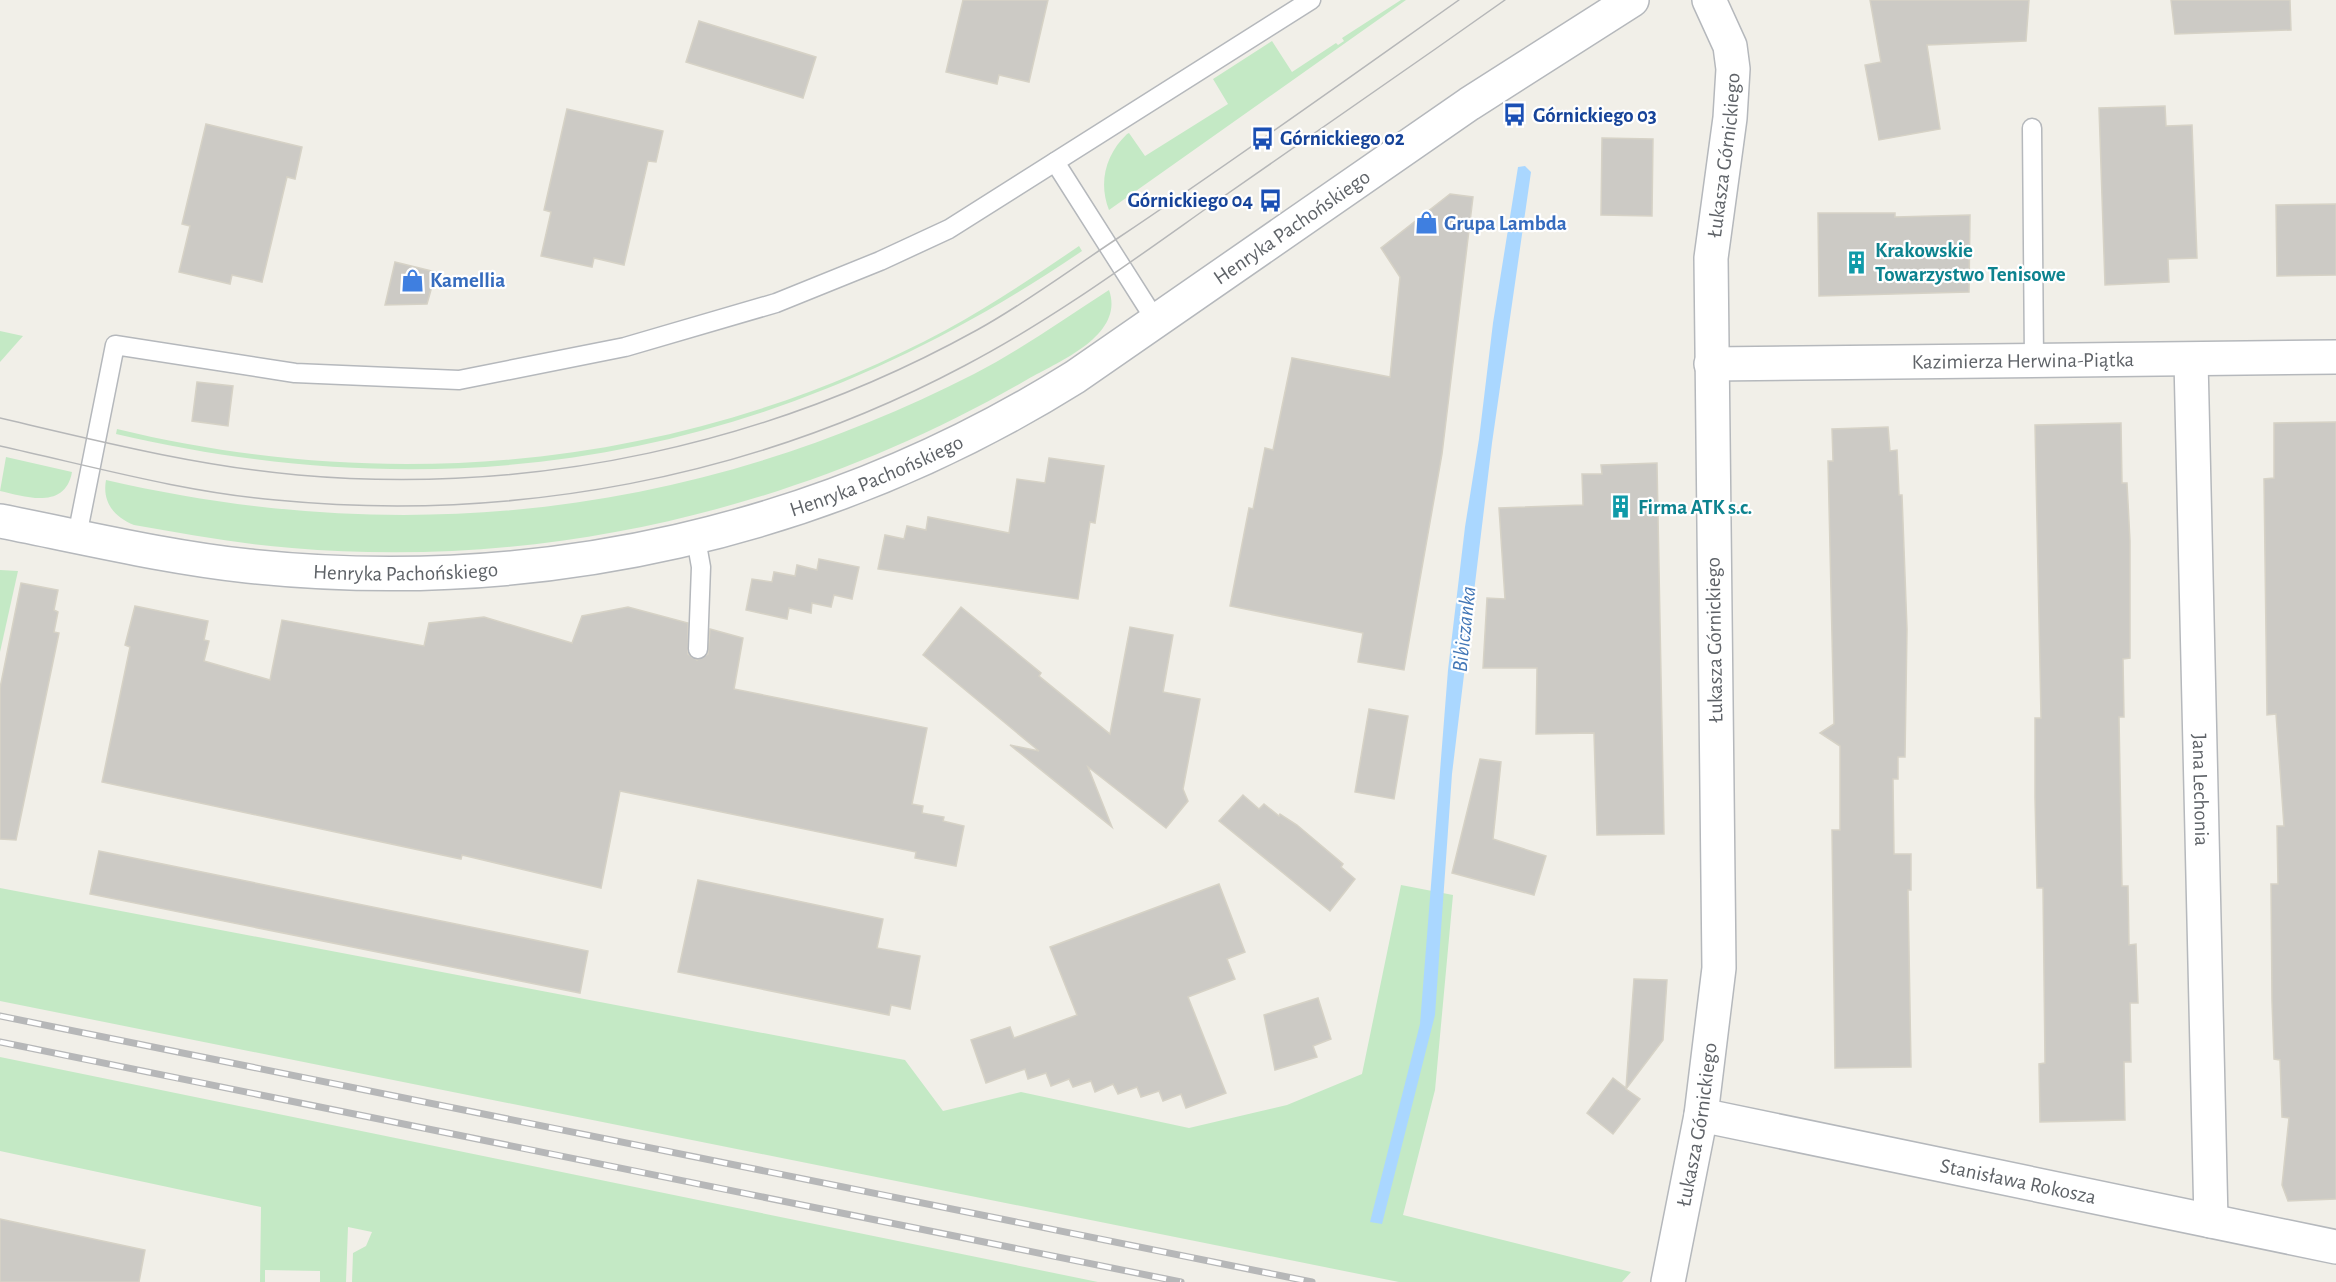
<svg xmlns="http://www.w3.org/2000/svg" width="2336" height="1282" font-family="'Alegreya Sans',sans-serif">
  <rect width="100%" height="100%" fill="#f1efe8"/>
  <g fill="#c4e9c5">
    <path d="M 1401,0 L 1406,0 L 1109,210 C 1098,182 1106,154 1127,134 L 1129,133 L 1145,156 L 1228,104 L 1213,79 L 1272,41 L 1292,72 L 1336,43 L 1338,45 L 1344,41 L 1342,38 Z"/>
    <path d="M 1079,246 L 1082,251 C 783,455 468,516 116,434 L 117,429 C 397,497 690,467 946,330 C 992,305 1035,276 1079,246 Z"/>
    <path d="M 1109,290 C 1125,335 1060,361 1028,379 C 806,508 548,570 292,548 C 238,544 186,534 134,525 C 114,517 102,502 106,480 C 409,550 697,515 974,374 C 1021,350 1065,318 1109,290 Z"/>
    <path d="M 0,331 L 23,336 L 0,362 Z"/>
    <path d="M 6,457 L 72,472 C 65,510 26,497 0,491 Z"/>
    <path d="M 0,570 L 18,571 L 0,652 Z"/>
    <path d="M 1401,885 L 1453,895 L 1435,1090 L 1403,1215 L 1631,1272 L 1622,1282 L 1399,1282 L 0,1001 L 0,888 L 905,1060 L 943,1111 L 1021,1092 L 1189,1128 L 1287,1105 L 1362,1074 Z"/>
    <path d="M 0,1057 L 1098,1282 L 352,1282 L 353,1253 L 366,1246 L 372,1232 L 348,1227 L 346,1282 L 320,1282 L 320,1271 L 265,1270 L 265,1282 L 260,1282 L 261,1207 L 0,1151 Z"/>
  </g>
  <path fill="#aad7ff" d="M 1525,166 L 1531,172 L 1492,443 L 1452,774 L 1435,1015 L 1382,1224 L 1370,1222 L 1420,1024 L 1448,670 L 1465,527 L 1479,439 L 1493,323 L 1518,167 Z"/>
  <g fill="#cccac5" stroke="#d6d2c6" stroke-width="1.5">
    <path d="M 963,0 L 1048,0 L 1029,82 L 999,75 L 997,84 L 946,72 Z"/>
    <path d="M 1870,0 L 2029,0 L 2026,41 L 1927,45 L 1940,129 L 1879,140 L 1865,65 L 1881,62 Z"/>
    <path d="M 2171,0 L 2290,0 L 2291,30 L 2175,34 Z"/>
    <path d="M 699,21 L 816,57 L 803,98 L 686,62 Z"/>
    <path d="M 2165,106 L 2166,126 L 2192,125 L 2197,258 L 2168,259 L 2169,282 L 2105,285 L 2099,108 Z"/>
    <path d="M 567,109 L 663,131 L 656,162 L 648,161 L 624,265 L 594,258 L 592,267 L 541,256 L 551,212 L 544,210 Z"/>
    <path d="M 206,124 L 302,147 L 295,179 L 287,177 L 262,282 L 232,275 L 230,284 L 179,272 L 190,226 L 182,224 Z"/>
    <path d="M 1602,138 L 1653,139 L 1652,216 L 1601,215 Z"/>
    <path d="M 1450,194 L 1473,197 L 1442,454 L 1404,670 L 1358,662 L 1363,633 L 1230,606 L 1249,508 L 1253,509 L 1265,448 L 1273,450 L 1292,358 L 1390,377 L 1400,277 L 1381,248 Z"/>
    <path d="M 2336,204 L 2336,275 L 2277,276 L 2276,205 Z"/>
    <path d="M 1818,213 L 1895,213 L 1895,217 L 1970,215 L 1969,292 L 1819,296 Z"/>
    <path d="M 395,262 L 436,272 L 427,304 L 385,305 Z"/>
    <path d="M 197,382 L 233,386 L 228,426 L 192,421 Z"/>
    <path d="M 2336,422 L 2336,1199 L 2288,1201 L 2282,1185 L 2289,1118 L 2282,1117 L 2280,1060 L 2274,1059 L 2272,1001 L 2271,884 L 2278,884 L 2277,826 L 2284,826 L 2276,714 L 2267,715 L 2264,479 L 2274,478 L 2274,423 Z"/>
    <path d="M 2121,423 L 2122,483 L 2127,483 L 2130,541 L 2130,658 L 2123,659 L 2124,717 L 2119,717 L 2122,886 L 2128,886 L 2129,945 L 2136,944 L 2138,1003 L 2130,1003 L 2131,1062 L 2124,1062 L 2125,1120 L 2040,1122 L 2039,1064 L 2045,1063 L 2043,888 L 2037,888 L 2035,797 L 2035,718 L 2041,718 L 2035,425 Z"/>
    <path d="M 1888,427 L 1890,451 L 1897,450 L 1899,495 L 1902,495 L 1907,629 L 1905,757 L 1898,757 L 1898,779 L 1893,779 L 1894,854 L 1911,854 L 1911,890 L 1908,890 L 1911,1067 L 1835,1068 L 1832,830 L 1840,830 L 1840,746 L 1820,733 L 1834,724 L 1828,461 L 1833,461 L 1832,429 Z"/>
    <path d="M 1049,458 L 1104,466 L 1095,523 L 1090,522 L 1078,599 L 878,569 L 885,535 L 904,539 L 907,526 L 926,530 L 928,517 L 1009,533 L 1017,479 L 1045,483 Z"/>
    <path d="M 1657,463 L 1664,834 L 1597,835 L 1594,733 L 1536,734 L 1537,668 L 1483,668 L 1487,598 L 1505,599 L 1499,508 L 1583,505 L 1582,474 L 1602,474 L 1601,465 Z"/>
    <path d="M 819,559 L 859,567 L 852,599 L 834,595 L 831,607 L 812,603 L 811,613 L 789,608 L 787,619 L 746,610 L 752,579 L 772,582 L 774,572 L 795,576 L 797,565 L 817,570 Z"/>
    <path d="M 21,583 L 58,590 L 54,610 L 58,612 L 54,632 L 59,633 L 16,840 L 0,839 L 0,688 Z"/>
    <path d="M 135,606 L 208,621 L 204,640 L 209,641 L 204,661 L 270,680 L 282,620 L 424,646 L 429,623 L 484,617 L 572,643 L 582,616 L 628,607 L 688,623 L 688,654 L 697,660 L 708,654 L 710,629 L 743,638 L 734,689 L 927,728 L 912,804 L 923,806 L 922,813 L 944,817 L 943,821 L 964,826 L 956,866 L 915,858 L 916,852 L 620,791 L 601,888 L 462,855 L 461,859 L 102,782 L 130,647 L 125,645 Z"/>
    <path d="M 961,607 L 1041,673 L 1039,676 L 1110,734 L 1130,627 L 1173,635 L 1163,692 L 1200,699 L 1183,789 L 1188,801 L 1166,828 L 1088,767 L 1112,827 L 1010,745 L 1039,751 L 923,655 Z"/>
    <path d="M 1369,709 L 1408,716 L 1394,799 L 1355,792 Z"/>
    <path d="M 1480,759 L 1501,762 L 1493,839 L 1546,856 L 1534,895 L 1452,873 Z"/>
    <path d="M 1243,795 L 1259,809 L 1264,804 L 1279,816 L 1280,814 L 1297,825 L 1343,864 L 1341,867 L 1355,879 L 1330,911 L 1219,821 Z"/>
    <path d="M 99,851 L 588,951 L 580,993 L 90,894 Z"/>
    <path d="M 698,880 L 883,919 L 877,948 L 920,956 L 910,1009 L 891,1005 L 889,1015 L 678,972 Z"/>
    <path d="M 1219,884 L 1245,952 L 1227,959 L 1235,979 L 1188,997 L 1226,1093 L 1186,1108 L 1181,1094 L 1163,1101 L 1159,1091 L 1141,1097 L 1137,1087 L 1118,1094 L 1113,1084 L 1095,1092 L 1091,1081 L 1073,1087 L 1069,1079 L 1051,1086 L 1046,1073 L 1028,1079 L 1025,1069 L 986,1083 L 971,1040 L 1010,1027 L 1014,1038 L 1077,1015 L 1050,947 Z"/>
    <path d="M 1634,979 L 1667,980 L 1663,1040 L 1626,1089 L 1640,1099 L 1613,1134 L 1587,1113 L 1613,1078 L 1626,1088 Z"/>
    <path d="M 1318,998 L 1331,1039 L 1313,1046 L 1317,1057 L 1275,1070 L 1264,1015 Z"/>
    <path d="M 0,1219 L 145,1250 L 139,1282 L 0,1282 Z"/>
  </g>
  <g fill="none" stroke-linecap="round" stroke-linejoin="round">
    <defs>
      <g id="service">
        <path d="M 2032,128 L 2034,360"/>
        <path d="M 1055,162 L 1156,321"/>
        <path d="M 77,536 L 115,345 L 295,373 L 459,380 L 625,347 L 776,303 L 880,261 L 949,229 L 1311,0"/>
        <path d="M 696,539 L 701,567 L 698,649"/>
      </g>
      <g id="minor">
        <path id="s1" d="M 2191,360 L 2211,1221"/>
        <path id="s2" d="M 1711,364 L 2336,357"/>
        <path id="s3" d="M 1701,1115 L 2336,1247"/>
        <path id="s4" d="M 1668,1282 L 1701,1115 L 1719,968 L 1711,258 L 1730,118 L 1733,69 L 1730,46 L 1709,0"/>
      </g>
      <g id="tertiary">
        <path id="s5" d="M 0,521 C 82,537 165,557 248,566 C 539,597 827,532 1075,377 L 1469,104 L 1632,0"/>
      </g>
    </defs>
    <use href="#service" stroke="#b5b8bc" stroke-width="21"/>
    <use href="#minor" stroke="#b5b8bc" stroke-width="36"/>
    <use href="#tertiary" stroke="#b5b8bc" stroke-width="36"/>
    <use href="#service" stroke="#fff" stroke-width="18"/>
    <use href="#minor" stroke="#fff" stroke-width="33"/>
    <use href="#tertiary" stroke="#fff" stroke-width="33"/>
    <g stroke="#b6b7b8" stroke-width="1.5">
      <path d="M 0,418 C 98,441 197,466 298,475 C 534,496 771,444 977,330 C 1026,303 1071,269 1118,238 C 1233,161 1346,80 1459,0"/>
      <path d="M 0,446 C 91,466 183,492 276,500 C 513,523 753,478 964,366 C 1050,321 1128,264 1207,208 C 1306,139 1406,70 1505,0"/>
    </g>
    <defs>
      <g id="rail">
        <path d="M 0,1016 L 1312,1282"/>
        <path d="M 0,1042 L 1181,1282"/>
      </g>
    </defs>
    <use href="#rail" stroke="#b6b7b8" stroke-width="7"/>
    <use href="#rail" stroke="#fff" stroke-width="4.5" stroke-dasharray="14" stroke-linecap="butt"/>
  </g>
  <defs>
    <symbol id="bus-bare" viewBox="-9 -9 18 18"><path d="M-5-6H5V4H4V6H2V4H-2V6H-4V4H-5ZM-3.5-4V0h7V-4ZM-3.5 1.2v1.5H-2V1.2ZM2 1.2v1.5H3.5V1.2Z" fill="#1a4fb4" stroke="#fff" stroke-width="2.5" paint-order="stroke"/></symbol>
    <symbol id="shop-bare" viewBox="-9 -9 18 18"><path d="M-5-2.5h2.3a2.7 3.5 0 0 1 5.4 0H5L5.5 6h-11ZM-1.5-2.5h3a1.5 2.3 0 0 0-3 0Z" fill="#3f7fe0" stroke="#fff" stroke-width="2.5" paint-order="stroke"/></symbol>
    <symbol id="building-bare" viewBox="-9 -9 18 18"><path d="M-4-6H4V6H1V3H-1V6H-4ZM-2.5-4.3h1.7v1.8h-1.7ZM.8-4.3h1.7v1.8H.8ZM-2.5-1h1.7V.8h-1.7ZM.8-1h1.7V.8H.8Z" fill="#0f9aa8" stroke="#fff" stroke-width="2.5" paint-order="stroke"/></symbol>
  </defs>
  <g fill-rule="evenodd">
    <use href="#bus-bare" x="1498" y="98" width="33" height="33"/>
    <use href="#bus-bare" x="1246" y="122" width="33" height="33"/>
    <use href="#bus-bare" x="1254" y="184" width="33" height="33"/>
    <use href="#shop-bare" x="1410" y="206" width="33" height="33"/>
    <use href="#building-bare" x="1840" y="246" width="33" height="33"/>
    <use href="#shop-bare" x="396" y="264" width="33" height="33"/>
    <use href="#building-bare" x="1604" y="490" width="33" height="33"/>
  </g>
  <g text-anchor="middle" stroke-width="4.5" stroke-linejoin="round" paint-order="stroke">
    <g font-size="21" font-weight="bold" fill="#164399" stroke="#fff" text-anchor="start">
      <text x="1533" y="122">Górnickiego 03</text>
      <text x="1280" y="145">Górnickiego 02</text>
      <text x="1253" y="207" text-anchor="end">Górnickiego 04</text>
    </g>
    <g font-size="21" fill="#5f6368" stroke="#fff">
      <text dy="7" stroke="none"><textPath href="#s4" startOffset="1132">Łukasza Górnickiego</textPath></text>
      <text dy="7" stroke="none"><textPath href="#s5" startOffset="1380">Henryka Pachońskiego</textPath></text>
      <text dy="7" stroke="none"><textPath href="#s2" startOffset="312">Kazimierza Herwina-Piątka</textPath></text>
      <text dy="7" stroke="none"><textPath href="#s5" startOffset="894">Henryka Pachońskiego</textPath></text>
      <text dy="7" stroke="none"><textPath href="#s5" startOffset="410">Henryka Pachońskiego</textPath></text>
      <text transform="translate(1714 640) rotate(-91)" y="7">Łukasza Górnickiego</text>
      <text dy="7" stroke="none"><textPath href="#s1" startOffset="430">Jana Lechonia</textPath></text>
      <text dy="7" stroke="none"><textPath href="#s4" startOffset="160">Łukasza Górnickiego</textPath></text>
      <text dy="7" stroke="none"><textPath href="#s3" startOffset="324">Stanisława Rokosza</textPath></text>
    </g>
    <g font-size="21" font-weight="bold" fill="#366cbe" stroke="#fff" text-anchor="start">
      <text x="1444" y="230">Grupa Lambda</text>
      <text x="430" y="287">Kamellia</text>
    </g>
    <g font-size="21" font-weight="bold" fill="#0d838f" stroke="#fff" text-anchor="start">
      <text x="1875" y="257">Krakowskie<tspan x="1875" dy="24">Towarzystwo Tenisowe</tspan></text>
      <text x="1638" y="514">Firma ATK s.c.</text>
    </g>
    <g font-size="22" font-style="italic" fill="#4276b6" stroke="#fff">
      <text transform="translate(1463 629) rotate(-84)" y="8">Bibiczanka</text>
    </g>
  </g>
</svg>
